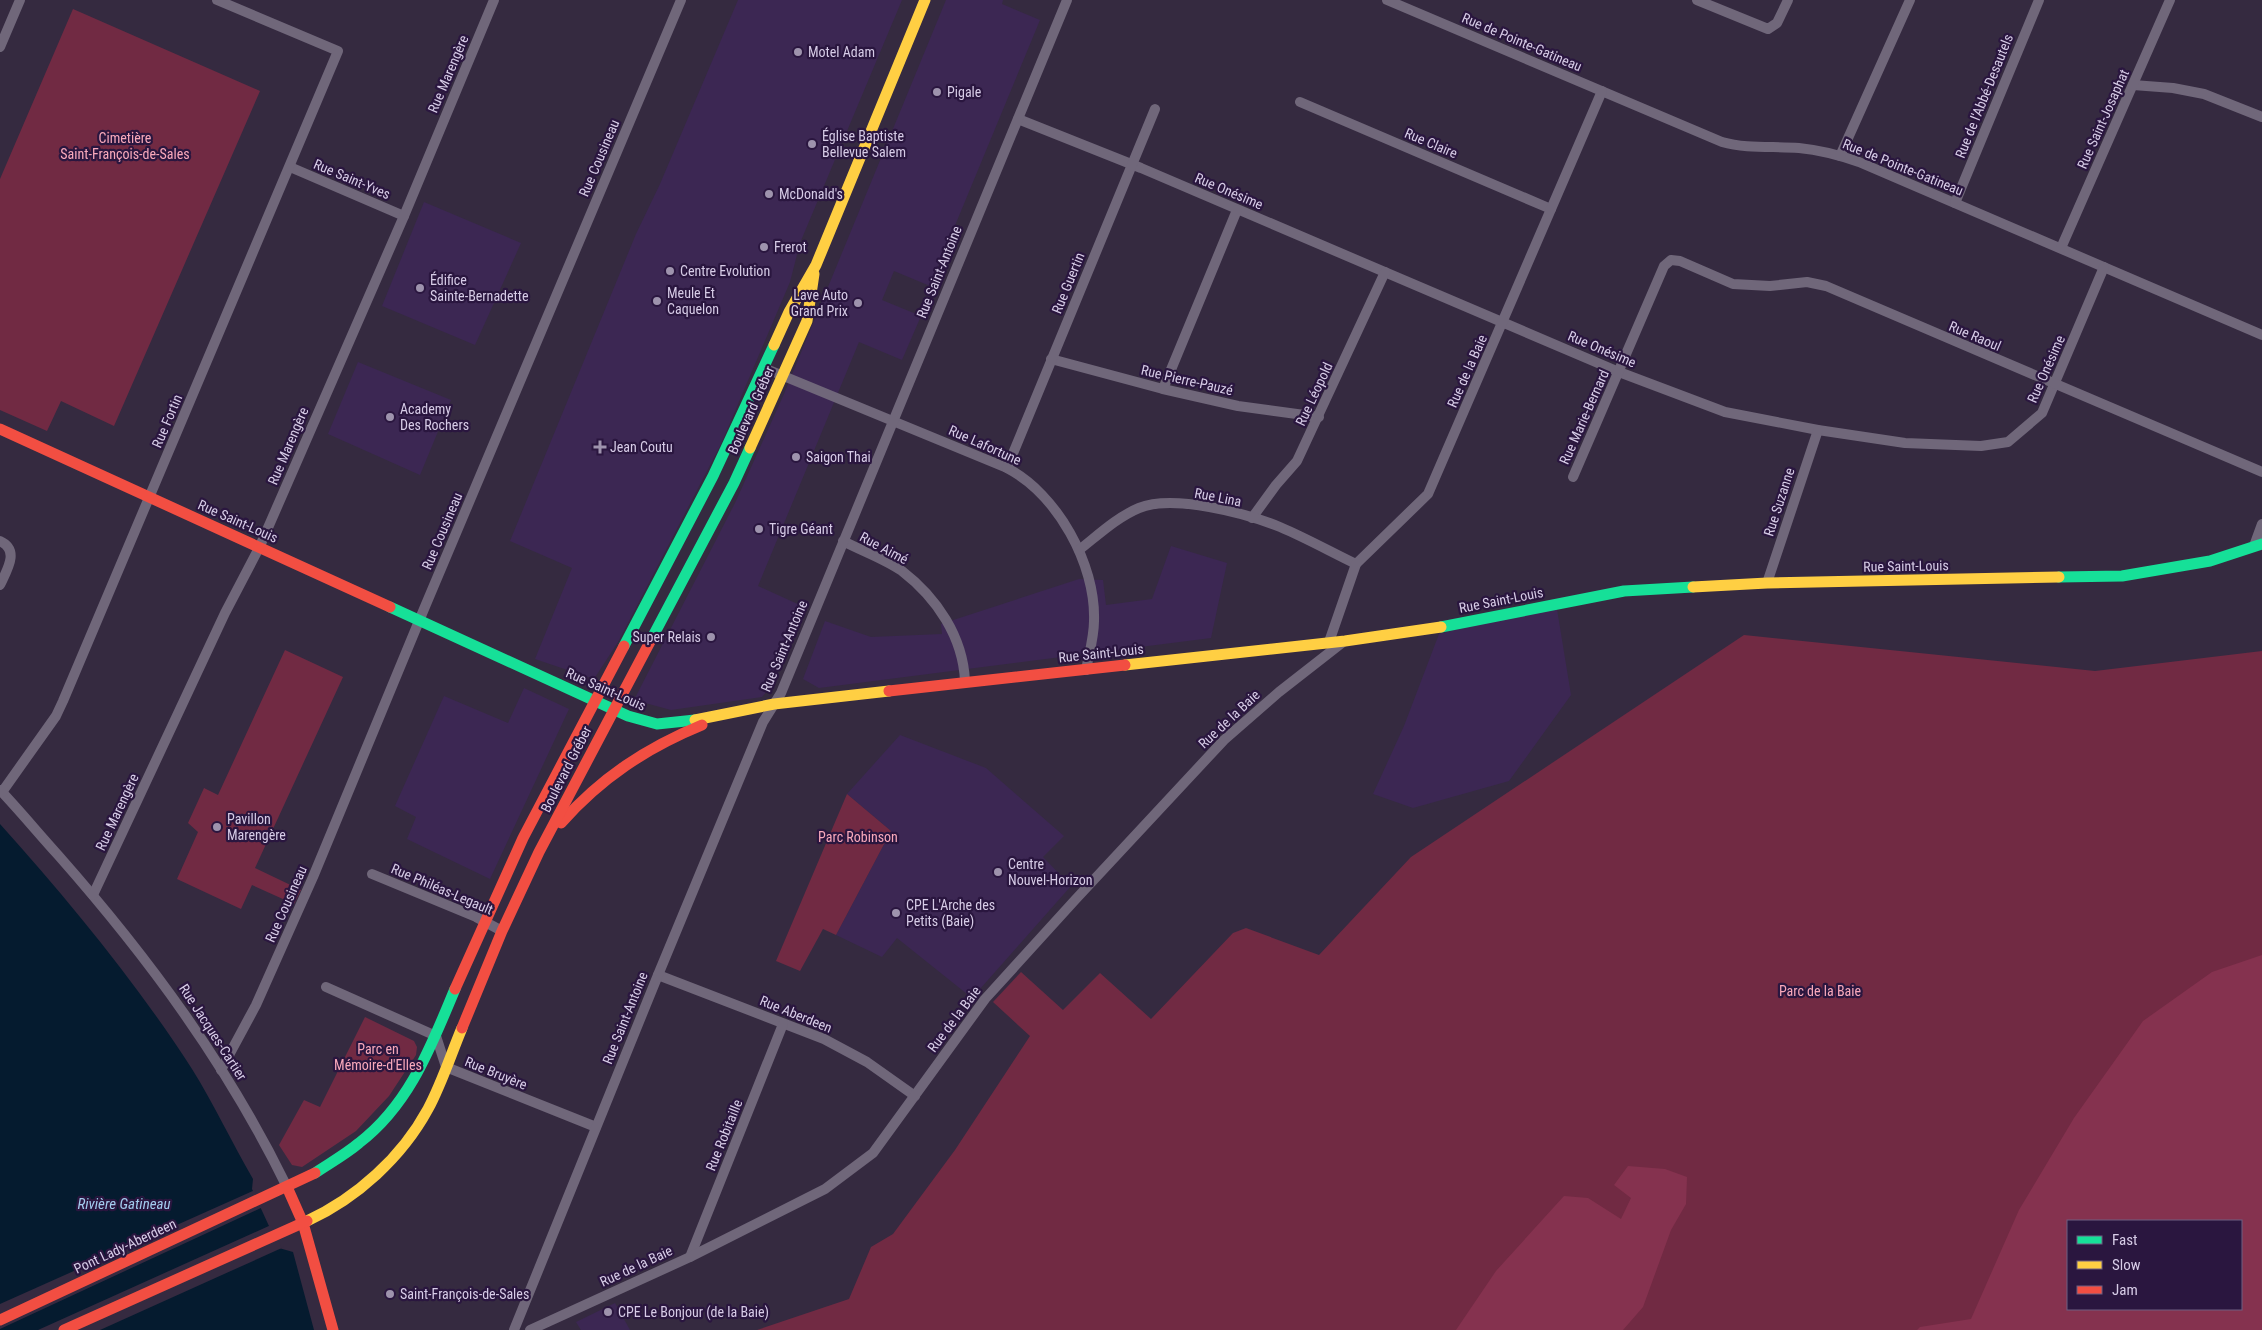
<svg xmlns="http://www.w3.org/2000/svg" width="2262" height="1330" font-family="'Roboto Condensed',sans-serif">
  <rect width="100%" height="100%" fill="#352a40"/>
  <g fill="#3c2753">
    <path d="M 738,0 L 902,0 L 800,243 L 790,282 L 721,444 L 618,642 L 594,679 L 535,659 L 572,568 L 510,541 L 636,234 L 660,184 Z"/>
    <path d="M 946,0 L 1003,0 L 1002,4 L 1040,20 L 930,286 L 894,271 L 882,300 L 921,316 L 902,360 L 859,342 L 758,586 L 802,606 L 767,691 L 762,697 L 671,710 L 634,700 L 735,503 L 784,394 Z"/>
    <path d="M 424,202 L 521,243 L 475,345 L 382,306 Z"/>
    <path d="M 358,362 L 451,400 L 420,475 L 328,434 Z"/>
    <path d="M 1171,546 L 1227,563 L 1211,638 L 819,688 L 803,679 L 825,621 L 871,637 L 942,634 L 941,624 L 1079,579 L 1103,580 L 1106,605 L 1152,599 Z"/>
    <path d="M 1556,603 L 1571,695 L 1509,781 L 1413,808 L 1373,794 L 1404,726 L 1439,634 Z"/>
    <path d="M 524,688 L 569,709 L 490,879 L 407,839 L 416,817 L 395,806 L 444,696 L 508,723 Z"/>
    <path d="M 900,735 L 986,768 L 1064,836 L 1043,857 L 1071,886 L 972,998 L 897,938 L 882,957 L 836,935 L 891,831 L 847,794 Z"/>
    <path d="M 615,1303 L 630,1330 L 581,1330 L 576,1322 Z"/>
  </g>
  <g fill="#712a43" fill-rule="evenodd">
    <path d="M 73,9 L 260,91 L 114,426 L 61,401 L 47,431 L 0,410 L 0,179 Z"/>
    <path d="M 1744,635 L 2095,671 L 2262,651 L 2262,1330 L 757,1330 L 849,1299 L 871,1247 L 893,1234 L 955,1150 L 1030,1036 L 993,1002 L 1021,972 L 1063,1010 L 1100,973 L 1151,1019 L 1233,933 L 1246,928 L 1319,955 L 1411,857 ZM 2068,1221 L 2241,1221 L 2241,1309 L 2068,1309 Z"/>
    <path d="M 285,650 L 343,677 L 255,868 L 301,890 L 294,904 L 252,885 L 241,909 L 177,879 L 198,832 L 188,823 L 204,788 L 218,795 Z"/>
    <path d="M 847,794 L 891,831 L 836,935 L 823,929 L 800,971 L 776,961 Z"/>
    <path d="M 365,1017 L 414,1041 L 417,1047 L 416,1055 L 389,1096 L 356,1131 L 302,1167 L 292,1165 L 279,1145 L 304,1100 L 320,1107 Z"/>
  </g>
  <g fill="#85324f" fill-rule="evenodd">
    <path d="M 2262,955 L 2262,1330 L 1917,1330 L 1920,1327 L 1971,1319 L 2019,1210 L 2074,1118 L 2143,1021 L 2212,972 ZM 2241,1221 L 2241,1309 L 2068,1309 L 2068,1221 Z"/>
    <path d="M 1628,1166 L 1665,1169 L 1687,1177 L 1686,1204 L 1671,1230 L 1643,1307 L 1623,1330 L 1456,1330 L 1496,1271 L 1564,1196 L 1588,1198 L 1621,1219 L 1631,1198 L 1614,1185 Z"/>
  </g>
  <path fill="#051b2f" d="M 0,824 C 69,901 136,982 192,1069 C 214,1104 232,1143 253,1179 L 252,1189 L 279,1248 L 293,1252 L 314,1330 L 0,1330 Z"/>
  <g fill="#352a40">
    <path d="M 255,1190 L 263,1207 L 0,1329 L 0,1304 Z"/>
    <path d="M 271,1225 L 281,1246 L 284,1247 L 100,1330 L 38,1330 Z"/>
  </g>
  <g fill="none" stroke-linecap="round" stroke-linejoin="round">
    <g stroke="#70677a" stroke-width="10">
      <path d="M 1387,0 L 1722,142 C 1747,149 1773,146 1799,148 C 1820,150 1839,155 1859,162 L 2262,335"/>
      <path d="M 1697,0 L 1768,29 L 1777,23 L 1788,0"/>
      <path d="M 0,47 L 20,0"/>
      <path d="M 2133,85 L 2173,88 L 2204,94 L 2262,117"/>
      <path d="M 1300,102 L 1551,209"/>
      <path d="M 1018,119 L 1141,168 L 1619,372 L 1725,412 L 1818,430 L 1905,443 L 1981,446 L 2008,442 L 2042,413 L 2104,267"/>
      <path d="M 1840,156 L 1910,0"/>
      <path d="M 290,167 L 404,216"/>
      <path d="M 1955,203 L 2039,0"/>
      <path d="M 2061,248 L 2170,0"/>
      <path d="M 1051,359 L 1163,389 L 1238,406 L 1319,417"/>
      <path d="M 764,368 L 1007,468 C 1057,494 1096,564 1094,621 C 1094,637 1089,654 1086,670"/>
      <path d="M 1163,389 L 1237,210"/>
      <path d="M 1007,468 L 1155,109"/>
      <path d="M 1573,477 L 1664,266 L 1671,260 L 1680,261 L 1733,284 L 1770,286 L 1807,282 L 1826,286 L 2262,472"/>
      <path d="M 1252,518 L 1276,485 L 1297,461 L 1385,272"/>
      <path d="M 0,541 C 20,550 7,570 0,585"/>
      <path d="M 843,541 C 862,551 885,559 902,571 C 937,598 963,637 965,681"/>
      <path d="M 2254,546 L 2262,524"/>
      <path d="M 1079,550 C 1097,536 1117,517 1139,508 C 1173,494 1246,513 1280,527 C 1306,538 1331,552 1356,564"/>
      <path d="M 1767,583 L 1818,430"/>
      <path d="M 1329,642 L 1356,564 L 1428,494 L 1602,91"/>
      <path d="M 0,790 C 20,811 38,833 58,855 C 148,957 227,1064 287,1187"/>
      <path d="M 2,792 L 56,716 L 63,701 L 338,51 L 217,0"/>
      <path d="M 372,874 L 476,917 L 502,931"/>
      <path d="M 93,895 L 225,613 L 260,546 L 404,216 L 494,0"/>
      <path d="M 658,975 L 824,1039 L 867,1062 L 915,1096"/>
      <path d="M 326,987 L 436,1036 L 446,1067 L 596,1127"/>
      <path d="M 221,1070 L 256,1005 L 313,877 L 424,609 L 681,0"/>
      <path d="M 690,1257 L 783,1024"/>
      <path d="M 514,1330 L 658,975 L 763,722 L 781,693 L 1067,0"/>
      <path d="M 530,1330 L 690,1257 L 825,1189 L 873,1153 L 985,999 L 1075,900 L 1224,740 L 1279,692 L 1343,642"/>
    </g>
    <g stroke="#16e098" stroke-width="11">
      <path d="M 2059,577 L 2122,576 L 2210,561 L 2262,544"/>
      <path d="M 390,607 L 628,716 L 657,724 L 695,720"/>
      <path d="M 1441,627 L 1624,591 L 1693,587"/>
      <path d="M 652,638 L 734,483 L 750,448"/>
      <path d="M 624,646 L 713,476 L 774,345"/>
      <path d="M 315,1173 C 330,1163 346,1154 359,1143 C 410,1104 431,1046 455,989"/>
    </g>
    <g stroke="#ffcf43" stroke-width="11">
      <path d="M 774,345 L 789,312 L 816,265 L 925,0"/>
      <path d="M 750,448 L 807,321 L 814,274"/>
      <path d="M 1693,587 L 1767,583 L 2059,577"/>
      <path d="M 1125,665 L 1345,641 L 1441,627"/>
      <path d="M 695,720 L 774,704 L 889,691"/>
      <path d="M 307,1221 C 357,1198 402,1157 428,1109 C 442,1083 451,1054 462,1028"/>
    </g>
    <g stroke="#f24e42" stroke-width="11">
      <path d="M 0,429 L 390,607"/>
      <path d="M 889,691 L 1125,665"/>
      <path d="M 561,823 C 601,778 646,748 702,725"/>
      <path d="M 455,989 L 523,838 L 624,646"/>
      <path d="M 462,1028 L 502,931 L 539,852 L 652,638"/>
      <path d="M 287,1187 L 303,1223 L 333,1330"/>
      <path d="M 0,1320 L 315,1173"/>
      <path d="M 64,1330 L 307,1221"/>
    </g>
  </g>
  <g fill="#9e93ad" stroke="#2a163f" stroke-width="2">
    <circle cx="798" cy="52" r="5"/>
    <circle cx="937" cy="92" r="5"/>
    <circle cx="812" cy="144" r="5"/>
    <circle cx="769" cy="194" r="5"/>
    <circle cx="764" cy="247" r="5"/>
    <circle cx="670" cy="271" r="5"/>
    <circle cx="420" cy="288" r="5"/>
    <circle cx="657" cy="301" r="5"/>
    <circle cx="858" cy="303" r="5"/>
    <circle cx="390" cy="417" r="5"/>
    <path d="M597.5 439.5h5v5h5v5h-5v5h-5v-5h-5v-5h5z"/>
    <circle cx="796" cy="457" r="5"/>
    <circle cx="759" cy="529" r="5"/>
    <circle cx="711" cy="637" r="5"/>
    <circle cx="217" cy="827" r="5"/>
    <circle cx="998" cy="872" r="5"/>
    <circle cx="896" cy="913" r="5"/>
    <circle cx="390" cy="1294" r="5"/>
    <circle cx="608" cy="1312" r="5"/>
  </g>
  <g text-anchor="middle" stroke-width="4.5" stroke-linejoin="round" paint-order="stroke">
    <g font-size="14" fill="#d7cce7" stroke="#2a163f">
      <text transform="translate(1522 42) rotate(23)" y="5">Rue de Pointe-Gatineau</text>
      <text transform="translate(448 74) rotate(-67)" y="5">Rue Marengère</text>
      <text transform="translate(1984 96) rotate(-68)" y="5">Rue de l'Abbé-Desautels</text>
      <text transform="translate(2103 119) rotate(-66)" y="5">Rue Saint-Josaphat</text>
      <text transform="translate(1431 143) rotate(23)" y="5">Rue Claire</text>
      <text transform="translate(599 158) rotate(-67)" y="5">Rue Cousineau</text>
      <text transform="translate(1903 167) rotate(22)" y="5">Rue de Pointe-Gatineau</text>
      <text transform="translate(352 179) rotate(23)" y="5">Rue Saint-Yves</text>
      <text transform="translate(1229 191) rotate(23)" y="5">Rue Onésime</text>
      <text transform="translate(939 272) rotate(-68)" y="5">Rue Saint-Antoine</text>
      <text transform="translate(1068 283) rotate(-68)" y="5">Rue Guertin</text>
      <text transform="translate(1975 336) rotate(23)" y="5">Rue Raoul</text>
      <text transform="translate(1602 349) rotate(23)" y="5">Rue Onésime</text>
      <text transform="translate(2046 369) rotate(-66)" y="5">Rue Onésime</text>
      <text transform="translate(1467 371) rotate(-66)" y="5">Rue de la Baie</text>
      <text transform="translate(1187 380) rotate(13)" y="5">Rue Pierre-Pauzé</text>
      <text transform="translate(1314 394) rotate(-65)" y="5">Rue Léopold</text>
      <text transform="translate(751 410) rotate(-66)" y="5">Boulevard Gréber</text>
      <text transform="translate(1584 417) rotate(-66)" y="5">Rue Marie-Bernard</text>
      <text transform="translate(167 421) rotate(-67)" y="5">Rue Fortin</text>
      <text transform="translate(985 445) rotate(24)" y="5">Rue Lafortune</text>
      <text transform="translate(288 446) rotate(-67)" y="5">Rue Marengère</text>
      <text transform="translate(1218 497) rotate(11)" y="5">Rue Lina</text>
      <text transform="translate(1779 502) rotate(-72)" y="5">Rue Suzanne</text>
      <text transform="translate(238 521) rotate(24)" y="5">Rue Saint-Louis</text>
      <text transform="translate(442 531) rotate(-67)" y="5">Rue Cousineau</text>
      <text transform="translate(884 548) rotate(28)" y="5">Rue Aimé</text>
      <text transform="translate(1906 566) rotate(-1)" y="5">Rue Saint-Louis</text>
      <text transform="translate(1501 600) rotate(-11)" y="5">Rue Saint-Louis</text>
      <text transform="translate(784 646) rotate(-67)" y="5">Rue Saint-Antoine</text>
      <text transform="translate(1101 653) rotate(-6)" y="5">Rue Saint-Louis</text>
      <text transform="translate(606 689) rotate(24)" y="5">Rue Saint-Louis</text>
      <text transform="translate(1229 719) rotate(-43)" y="5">Rue de la Baie</text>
      <text transform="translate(566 769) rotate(-63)" y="5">Boulevard Gréber</text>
      <text transform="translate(117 812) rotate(-65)" y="5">Rue Marengère</text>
      <text transform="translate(442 889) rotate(23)" y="5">Rue Philéas-Legault</text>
      <text transform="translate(286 904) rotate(-66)" y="5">Rue Cousineau</text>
      <text transform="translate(796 1014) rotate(22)" y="5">Rue Aberdeen</text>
      <text transform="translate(625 1018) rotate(-68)" y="5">Rue Saint-Antoine</text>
      <text transform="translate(954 1019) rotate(-53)" y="5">Rue de la Baie</text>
      <text transform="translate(213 1032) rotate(57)" y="5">Rue Jacques-Cartier</text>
      <text transform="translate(496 1073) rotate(22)" y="5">Rue Bruyère</text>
      <text transform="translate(724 1135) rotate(-68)" y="5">Rue Robitaille</text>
      <text transform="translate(125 1246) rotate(-25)" y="5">Pont Lady-Aberdeen</text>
      <text transform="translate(636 1266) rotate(-25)" y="5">Rue de la Baie</text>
    </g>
    <g font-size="14" fill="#d7cce7" stroke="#2a163f" text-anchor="start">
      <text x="808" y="57">Motel Adam</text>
      <text x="947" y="97">Pigale</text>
      <text x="822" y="141">Église Baptiste<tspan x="822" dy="16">Bellevue Salem</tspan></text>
      <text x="779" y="199">McDonald's</text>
      <text x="774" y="252">Frerot</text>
      <text x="680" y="276">Centre Evolution</text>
      <text x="430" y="285">Édifice<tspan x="430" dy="16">Sainte-Bernadette</tspan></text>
      <text x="667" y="298">Meule Et<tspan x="667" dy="16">Caquelon</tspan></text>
      <text x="848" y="300" text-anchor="end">Lave Auto<tspan x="848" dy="16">Grand Prix</tspan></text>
      <text x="400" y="414">Academy<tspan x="400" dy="16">Des Rochers</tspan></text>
      <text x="610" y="452">Jean Coutu</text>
      <text x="806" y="462">Saigon Thai</text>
      <text x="769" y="534">Tigre Géant</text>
      <text x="701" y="642" text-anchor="end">Super Relais</text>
      <text x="227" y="824">Pavillon<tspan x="227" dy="16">Marengère</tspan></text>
      <text x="1008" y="869">Centre<tspan x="1008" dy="16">Nouvel-Horizon</tspan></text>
      <text x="906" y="910">CPE L'Arche des<tspan x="906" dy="16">Petits (Baie)</tspan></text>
      <text x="400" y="1299">Saint-François-de-Sales</text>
      <text x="618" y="1317">CPE Le Bonjour (de la Baie)</text>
    </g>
    <g font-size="14" fill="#f9a9bb" stroke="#2a163f">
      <text x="125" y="143">Cimetière<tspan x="125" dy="16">Saint-François-de-Sales</tspan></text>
      <text x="858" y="842">Parc Robinson</text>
      <text x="1820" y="996">Parc de la Baie</text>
      <text x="378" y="1054">Parc en<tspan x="378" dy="16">Mémoire-d'Elles</tspan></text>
    </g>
    <g font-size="15" font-style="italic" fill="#a3ccee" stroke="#2a163f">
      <text x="124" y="1209">Rivière Gatineau</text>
    </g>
  </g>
  <rect x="2067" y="1220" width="175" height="90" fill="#2a163f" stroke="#6f5f82"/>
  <rect x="2077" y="1236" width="25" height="8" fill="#16e098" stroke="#6f5f82"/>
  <text x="2112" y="1245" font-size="15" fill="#d7cce7">Fast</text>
  <rect x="2077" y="1261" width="25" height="8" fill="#ffcf43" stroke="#6f5f82"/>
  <text x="2112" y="1270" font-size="15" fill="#d7cce7">Slow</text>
  <rect x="2077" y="1286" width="25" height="8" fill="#f24e42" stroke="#6f5f82"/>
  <text x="2112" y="1295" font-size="15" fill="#d7cce7">Jam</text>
</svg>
